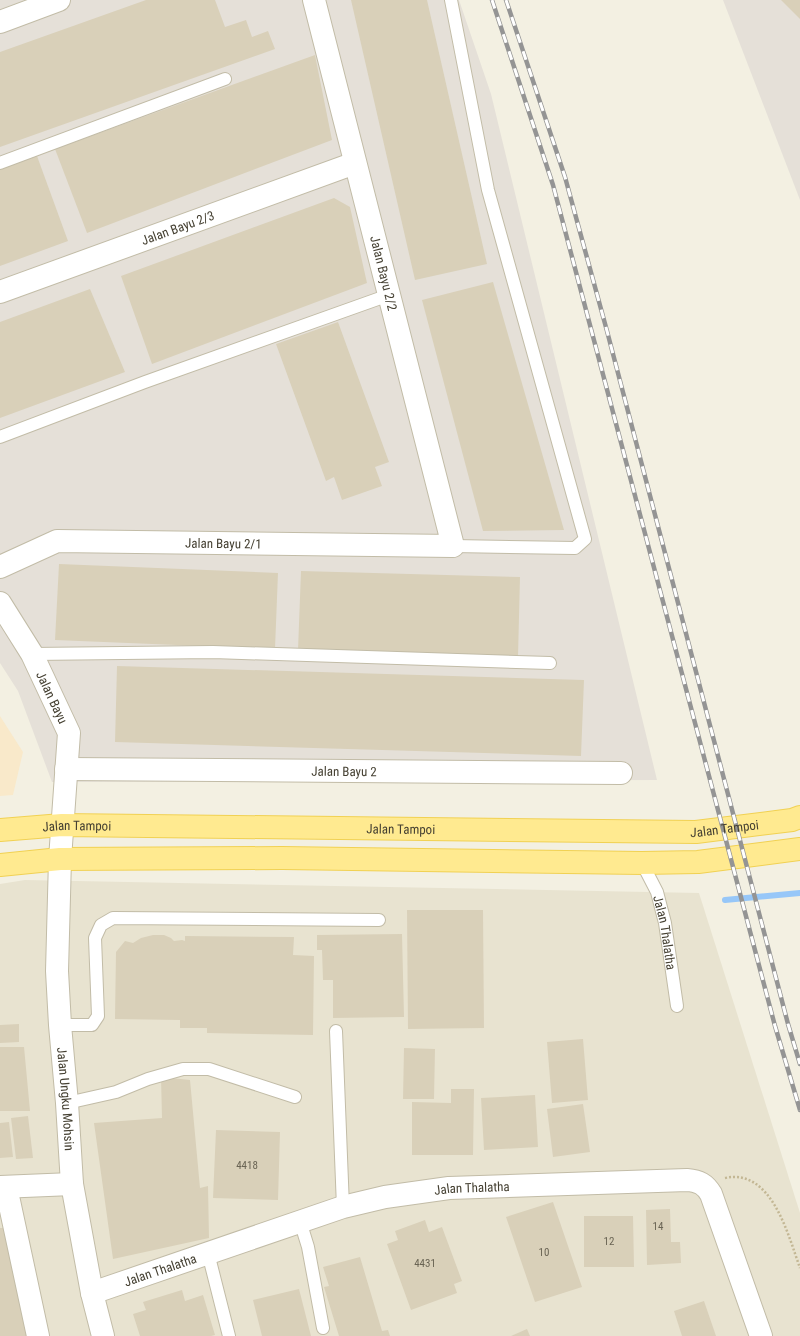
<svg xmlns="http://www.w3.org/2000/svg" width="800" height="1336" font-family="'Roboto Condensed',sans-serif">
  <rect width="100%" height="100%" fill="#f3f0e2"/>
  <path fill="#e8e3d0" d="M 25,880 L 699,893 L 800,1213 L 800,1336 L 0,1336 L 0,884 Z"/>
  <path fill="#f9e9ca" d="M 0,716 L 23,752 L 13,795 L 0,796 Z"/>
  <g fill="#e5e0d8">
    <path d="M 0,0 L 459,0 L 491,94 L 657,780 L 52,782 L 18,691 L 0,663 Z"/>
    <path d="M 723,0 L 800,0 L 800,200 Z"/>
  </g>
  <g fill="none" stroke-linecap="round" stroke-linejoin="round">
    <path stroke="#97c7f8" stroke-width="6" d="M 725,900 L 800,893"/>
  </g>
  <g fill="#d9d0b9">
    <path d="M 146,0 L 215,0 L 225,27 L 246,20 L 252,37 L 268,31 L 275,49 L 0,147 L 0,52 Z"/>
    <path d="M 351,0 L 427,0 L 487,264 L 415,280 Z"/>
    <path d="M 781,0 L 800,0 L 800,19 Z"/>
    <path d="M 315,55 L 332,140 L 87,233 L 55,149 Z"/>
    <path d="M 37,156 L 68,241 L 0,266 L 0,169 Z"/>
    <path d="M 334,198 L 350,207 L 367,283 L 152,364 L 121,276 Z"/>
    <path d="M 493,282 L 564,530 L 483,531 L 422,300 Z"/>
    <path d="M 90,289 L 125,372 L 0,418 L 0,322 Z"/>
    <path d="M 338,322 L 389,462 L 375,467 L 382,486 L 342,500 L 334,477 L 326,481 L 276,344 Z"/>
    <path d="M 59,564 L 278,573 L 275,649 L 55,640 Z"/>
    <path d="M 301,571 L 520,577 L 518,657 L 298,650 Z"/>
    <path d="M 117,666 L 584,680 L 581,756 L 115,742 Z"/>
    <path d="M 407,910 L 483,910 L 484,1028 L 408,1029 Z"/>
    <path d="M 402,934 L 404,1017 L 333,1018 L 333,980 L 323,980 L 322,950 L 317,950 L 317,935 Z"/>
    <path d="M 153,935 L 164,935 L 171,938 L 174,941 L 182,940 L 185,941 L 185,936 L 294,937 L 293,955 L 314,956 L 313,1035 L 207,1033 L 207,1028 L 180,1028 L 180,1020 L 115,1019 L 116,952 L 125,941 L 133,943 L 141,938 Z"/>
    <path d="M 19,1024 L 19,1042 L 0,1043 L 0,1025 Z"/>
    <path d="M 583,1039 L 588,1100 L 552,1103 L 547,1042 Z"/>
    <path d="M 0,1047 L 24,1047 L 30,1111 L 0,1111 Z"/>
    <path d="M 404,1048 L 435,1049 L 434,1099 L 403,1099 Z"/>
    <path d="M 161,1077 L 190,1080 L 200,1188 L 208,1186 L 209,1238 L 113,1259 L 94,1123 L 162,1118 Z"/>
    <path d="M 451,1089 L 474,1089 L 473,1155 L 412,1155 L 412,1102 L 451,1103 Z"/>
    <path d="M 535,1095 L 538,1147 L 484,1150 L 481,1098 Z"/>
    <path d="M 583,1104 L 590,1152 L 553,1157 L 547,1109 Z"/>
    <path d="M 28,1116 L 33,1158 L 16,1159 L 11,1118 Z"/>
    <path d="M 9,1122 L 13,1157 L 0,1158 L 0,1123 Z"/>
    <path d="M 216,1130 L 280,1132 L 278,1200 L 213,1198 Z"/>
    <path d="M 553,1202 L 582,1287 L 535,1302 L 506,1217 Z"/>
    <path d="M 670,1209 L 671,1242 L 680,1242 L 681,1263 L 647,1265 L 646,1210 Z"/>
    <path d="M 584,1216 L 633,1216 L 634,1267 L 584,1267 Z"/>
    <path d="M 425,1220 L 429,1232 L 442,1227 L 462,1281 L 454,1284 L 457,1293 L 411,1310 L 387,1244 L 398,1240 L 395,1231 Z"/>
    <path d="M 0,1228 L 10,1228 L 33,1336 L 0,1336 Z"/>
    <path d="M 360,1257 L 382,1331 L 388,1330 L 390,1336 L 339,1336 L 324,1287 L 329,1286 L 323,1267 Z"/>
    <path d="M 299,1289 L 311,1336 L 262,1336 L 253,1300 Z"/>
    <path d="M 182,1290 L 185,1301 L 203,1295 L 215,1335 L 211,1336 L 140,1336 L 133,1314 L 146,1310 L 143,1302 Z"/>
    <path d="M 704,1301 L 716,1336 L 682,1336 L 674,1311 Z"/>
    <path d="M 527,1329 L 530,1336 L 511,1336 Z"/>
  </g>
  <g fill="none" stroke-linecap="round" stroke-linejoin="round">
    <defs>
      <g id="service">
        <path d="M 451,0 L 488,190 L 585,539 L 575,548 L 453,546"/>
        <path d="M 0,163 L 225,79"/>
        <path d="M 0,437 L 145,382 L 389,295"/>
        <path d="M 32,654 L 213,652 L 550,663"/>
        <path id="s1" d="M 642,863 L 657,892 L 665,923 L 677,1006"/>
        <path d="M 60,1025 L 92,1025 L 98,1016 L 95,938 L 101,925 L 113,918 L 379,920"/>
        <path d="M 336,1031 L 343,1207"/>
        <path d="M 67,1103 L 116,1092 L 148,1079 L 183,1069 L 209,1069 L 295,1097"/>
        <path d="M 300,1221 L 308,1247 L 323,1328"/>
        <path d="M 208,1253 L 229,1336"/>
      </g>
      <g id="minor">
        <path d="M 0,22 L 59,0"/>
        <path id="s2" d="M 0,292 L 355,163"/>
        <path id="s3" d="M 0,567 L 57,541 L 453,546 L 314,0"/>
        <path id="s4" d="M 66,769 L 621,773"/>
        <path d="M 0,1187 L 72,1184"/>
        <path d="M 6,1187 L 38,1336"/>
        <path id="s5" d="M 92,1293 L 343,1207 L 385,1197 L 449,1188 L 687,1180 C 699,1181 705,1184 711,1194 L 761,1336"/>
      </g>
      <g id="tertiary">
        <path id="s6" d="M 0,603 L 32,654 L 69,733 L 60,859 L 57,971 L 60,1025 L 67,1103 L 72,1184 L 92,1293 L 103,1336"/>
      </g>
      <g id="primary">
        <path id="s7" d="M 0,830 L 62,825 L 696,832 L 792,820 L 800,817"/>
        <path d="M 0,865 L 60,859 L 282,858 L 642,863 L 698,862 L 800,849"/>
      </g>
    </defs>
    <use href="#service" stroke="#c2bca7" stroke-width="14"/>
    <use href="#minor" stroke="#c2bca7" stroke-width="24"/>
    <use href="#tertiary" stroke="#c2bca7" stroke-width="24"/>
    <use href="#primary" stroke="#f1d153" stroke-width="24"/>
    <path stroke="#c3b794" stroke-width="2.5" stroke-dasharray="2 2" stroke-linecap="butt" d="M 725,1178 C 772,1168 788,1235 800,1268"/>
    <use href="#service" stroke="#fff" stroke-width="12"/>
    <use href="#minor" stroke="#fff" stroke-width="22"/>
    <use href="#tertiary" stroke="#fff" stroke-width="22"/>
    <use href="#primary" stroke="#ffea90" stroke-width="22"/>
    <defs>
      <g id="rail">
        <path d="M 492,0 L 553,185 L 775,1026 L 800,1110"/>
        <path d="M 506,0 L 565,177 L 607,331 L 788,1024 L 800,1064"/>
      </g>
    </defs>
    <use href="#rail" stroke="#949494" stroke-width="4.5"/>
    <use href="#rail" stroke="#fff" stroke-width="3" stroke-dasharray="9" stroke-linecap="butt"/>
  </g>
  <g text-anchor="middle" stroke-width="3" stroke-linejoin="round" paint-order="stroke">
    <g font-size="11" fill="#6a6454">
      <text x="247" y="1169">4418</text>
      <text x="658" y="1230">14</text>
      <text x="609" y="1245">12</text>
      <text x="544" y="1256">10</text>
      <text x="425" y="1267">4431</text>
    </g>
    <g font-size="13" fill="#454032" stroke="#fff">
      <text dy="5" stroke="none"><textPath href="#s2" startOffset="189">Jalan Bayu 2/3</textPath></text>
      <text transform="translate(384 273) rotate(76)" y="5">Jalan Bayu 2/2</text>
      <text dy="5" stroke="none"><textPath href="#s3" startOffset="229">Jalan Bayu 2/1</textPath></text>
      <text dy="5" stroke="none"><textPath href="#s6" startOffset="108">Jalan Bayu</textPath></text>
      <text dy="5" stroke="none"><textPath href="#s4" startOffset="278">Jalan Bayu 2</textPath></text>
      <text dy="5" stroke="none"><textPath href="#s7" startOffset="77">Jalan Tampoi</textPath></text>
      <text dy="5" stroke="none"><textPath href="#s7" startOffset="725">Jalan Tampoi</textPath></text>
      <text dy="5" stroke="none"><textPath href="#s7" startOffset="401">Jalan Tampoi</textPath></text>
      <text dy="5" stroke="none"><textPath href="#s1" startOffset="74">Jalan Thalatha</textPath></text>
      <text dy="5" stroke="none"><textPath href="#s6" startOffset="514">Jalan Ungku Mohsin</textPath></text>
      <text dy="5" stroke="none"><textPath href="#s5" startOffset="396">Jalan Thalatha</textPath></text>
      <text dy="5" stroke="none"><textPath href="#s5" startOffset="72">Jalan Thalatha</textPath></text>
    </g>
  </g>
</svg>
